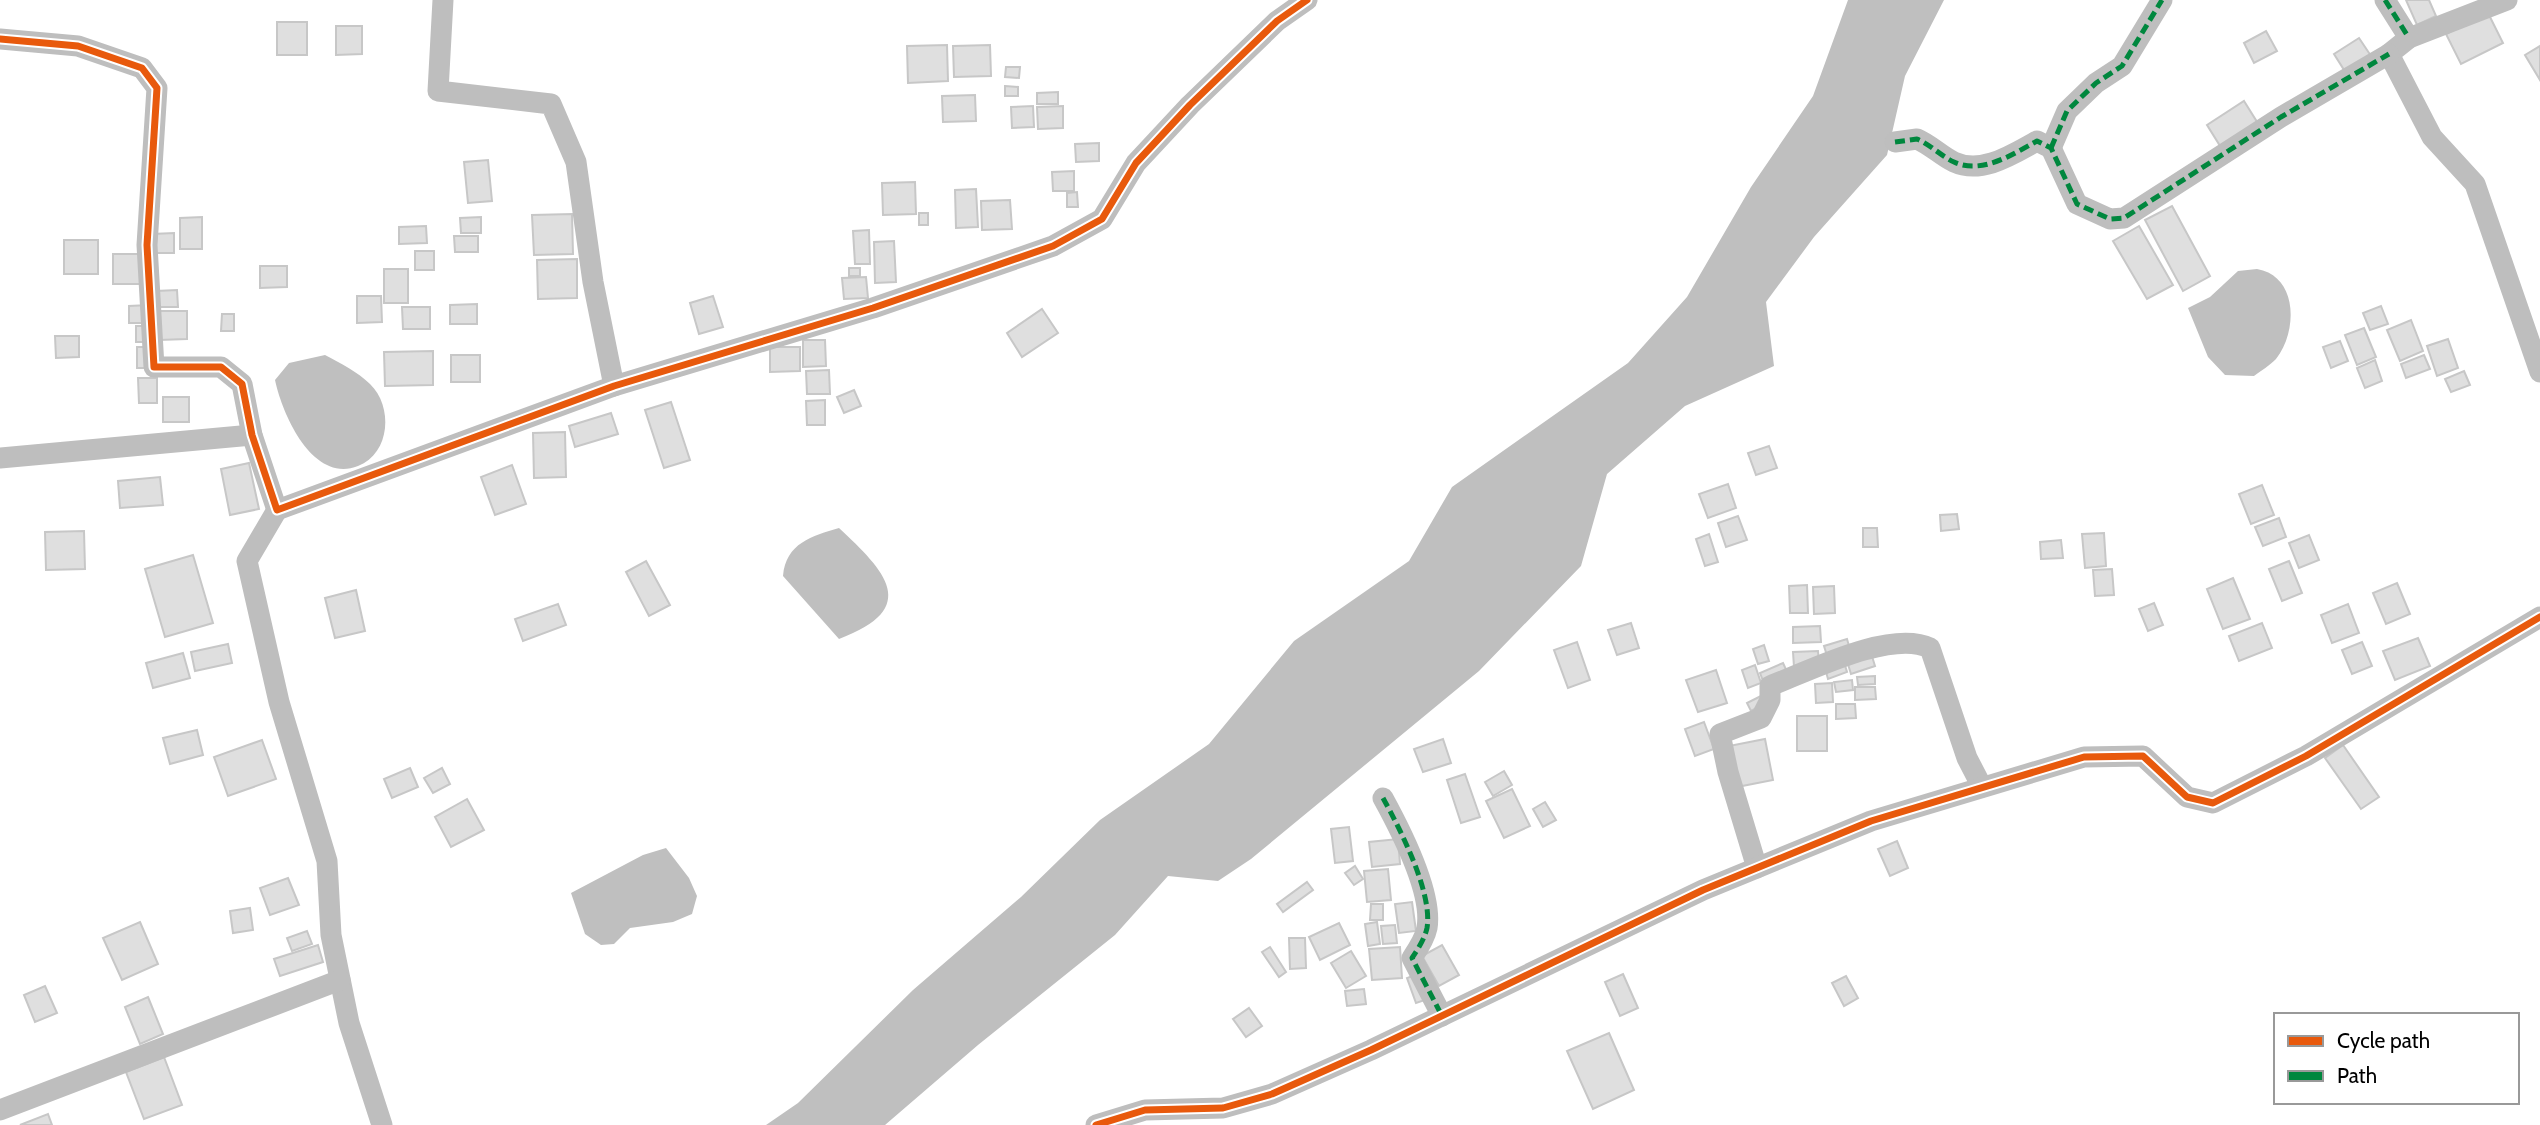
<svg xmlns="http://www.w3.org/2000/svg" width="2540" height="1125" font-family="Cabin,sans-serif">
  <rect width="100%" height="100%" fill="#fff"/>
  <g fill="#bfbfbf">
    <path d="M 1848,0 L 1944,0 L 1905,76 L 1887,155 L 1814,237 L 1766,302 L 1774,366 L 1685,406 L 1607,474 L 1581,566 L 1479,671 L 1251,859 L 1218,881 L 1168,876 L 1115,935 L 978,1045 L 885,1125 L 766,1125 L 798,1103 L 913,990 L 1021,897 L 1100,820 L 1209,744 L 1294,641 L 1409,561 L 1452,487 L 1628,363 L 1687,297 L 1751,187 L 1813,96 Z"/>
    <path d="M 2257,269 C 2298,276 2298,331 2276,359 C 2270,365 2261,371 2254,376 L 2225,375 L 2208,357 L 2188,308 L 2210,297 L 2238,271 Z"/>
    <path d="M 325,355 C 340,363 358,372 370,384 C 393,406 391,453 358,466 C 312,484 282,413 275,380 L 289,363 Z"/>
    <path d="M 839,528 C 885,571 922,608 839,639 L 783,576 C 786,543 812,536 839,528 Z"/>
    <path d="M 666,848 L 689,878 L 697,896 L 692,914 L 673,922 L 630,928 L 614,944 L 601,945 L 585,934 L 571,893 L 643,855 Z"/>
  </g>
  <g fill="#dfdfdf" stroke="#c7c7c7" stroke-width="2">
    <path d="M 2406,0 L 2429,0 L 2436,16 L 2417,25 Z"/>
    <path d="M 2488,13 L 2503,43 L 2461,64 L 2446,34 Z"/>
    <rect x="277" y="22" width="30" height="33"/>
    <path d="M 336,26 L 362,26 L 362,54 L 336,55 Z"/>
    <path d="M 2266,31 L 2277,51 L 2254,63 L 2244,43 Z"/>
    <path d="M 2359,38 L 2371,56 L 2346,73 L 2334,54 Z"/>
    <path d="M 947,45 L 948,81 L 908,83 L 907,46 Z"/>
    <path d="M 990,45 L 991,76 L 954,77 L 953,46 Z"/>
    <path d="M 2540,46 L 2540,80 L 2525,55 Z"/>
    <path d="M 1006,67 L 1020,67 L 1019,78 L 1005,77 Z"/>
    <path d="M 1005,86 L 1018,87 L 1018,96 L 1005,96 Z"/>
    <path d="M 1058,92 L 1058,104 L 1037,104 L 1037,93 Z"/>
    <path d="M 975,95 L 976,121 L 943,122 L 942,96 Z"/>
    <path d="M 2244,101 L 2259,125 L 2222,149 L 2207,125 Z"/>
    <path d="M 1033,106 L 1034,127 L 1012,128 L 1011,107 Z"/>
    <path d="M 1063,106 L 1063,128 L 1038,129 L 1037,107 Z"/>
    <path d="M 1099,143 L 1099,161 L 1076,162 L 1075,144 Z"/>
    <path d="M 488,160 L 492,201 L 468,203 L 464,162 Z"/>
    <path d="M 1074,171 L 1074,191 L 1053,191 L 1052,172 Z"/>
    <path d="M 915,182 L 916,214 L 883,215 L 882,183 Z"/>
    <path d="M 976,189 L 978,227 L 956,228 L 955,190 Z"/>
    <path d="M 1077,192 L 1078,207 L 1067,207 L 1067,193 Z"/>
    <path d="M 1010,200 L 1012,229 L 982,230 L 981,201 Z"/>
    <path d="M 2172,206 L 2210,276 L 2183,291 L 2145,220 Z"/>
    <rect x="919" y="213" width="9" height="12"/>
    <path d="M 572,214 L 573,254 L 534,255 L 532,215 Z"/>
    <path d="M 202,217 L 202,249 L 180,249 L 180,218 Z"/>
    <path d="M 481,217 L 481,233 L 461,233 L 460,218 Z"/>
    <path d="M 426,226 L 427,243 L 399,244 L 399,227 Z"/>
    <path d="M 2139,226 L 2173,285 L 2147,299 L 2113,241 Z"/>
    <path d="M 869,230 L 870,264 L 855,264 L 853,231 Z"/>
    <path d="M 174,233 L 174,253 L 152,253 L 152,234 Z"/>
    <path d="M 454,236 L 478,236 L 478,252 L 455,252 Z"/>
    <rect x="64" y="240" width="34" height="34"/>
    <path d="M 894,241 L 896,282 L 875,283 L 874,242 Z"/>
    <rect x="415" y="251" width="19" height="19"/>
    <path d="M 113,254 L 144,254 L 145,284 L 113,284 Z"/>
    <path d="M 577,259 L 577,298 L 538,299 L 537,260 Z"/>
    <path d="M 260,266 L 287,266 L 287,287 L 260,288 Z"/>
    <rect x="849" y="268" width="11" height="8"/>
    <rect x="384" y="269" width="24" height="34"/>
    <path d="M 866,277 L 868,298 L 844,299 L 842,278 Z"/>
    <path d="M 177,290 L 178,307 L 156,307 L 156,291 Z"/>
    <path d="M 357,296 L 381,296 L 382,322 L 357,323 Z"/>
    <path d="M 713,296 L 723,327 L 699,334 L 690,303 Z"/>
    <path d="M 477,304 L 477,324 L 450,324 L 450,305 Z"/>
    <path d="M 149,305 L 149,323 L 129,323 L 129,306 Z"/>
    <path d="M 2381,306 L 2388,324 L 2370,330 L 2363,313 Z"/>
    <path d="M 402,307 L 430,307 L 430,329 L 403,329 Z"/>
    <path d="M 1042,309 L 1058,333 L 1022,357 L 1007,333 Z"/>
    <path d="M 159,311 L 187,311 L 187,339 L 159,340 Z"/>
    <path d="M 222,314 L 234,314 L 234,331 L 221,331 Z"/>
    <path d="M 2411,320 L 2423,351 L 2400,361 L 2387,330 Z"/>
    <rect x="136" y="326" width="13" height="16"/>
    <path d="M 2364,328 L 2376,357 L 2357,365 L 2345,335 Z"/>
    <path d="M 55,336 L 79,336 L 79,357 L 56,358 Z"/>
    <path d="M 2448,339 L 2458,368 L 2437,376 L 2427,346 Z"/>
    <path d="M 803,340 L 825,340 L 826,366 L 803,367 Z"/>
    <path d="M 2340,341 L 2348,361 L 2331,368 L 2323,347 Z"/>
    <rect x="137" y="347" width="13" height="21"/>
    <path d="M 770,347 L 800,347 L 800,371 L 770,372 Z"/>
    <path d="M 433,351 L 433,385 L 385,386 L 384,352 Z"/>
    <rect x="451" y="355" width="29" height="27"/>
    <path d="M 2424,355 L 2430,369 L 2406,378 L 2401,364 Z"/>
    <path d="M 2375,360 L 2382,381 L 2365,388 L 2357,368 Z"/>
    <path d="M 829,370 L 830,394 L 807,394 L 806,371 Z"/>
    <path d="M 2464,371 L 2470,385 L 2451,392 L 2445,379 Z"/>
    <path d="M 138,378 L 157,378 L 157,403 L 139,403 Z"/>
    <path d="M 854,390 L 861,406 L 844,413 L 837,397 Z"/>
    <rect x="163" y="397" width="26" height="25"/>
    <path d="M 825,400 L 825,425 L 807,425 L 806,401 Z"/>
    <path d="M 671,402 L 690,460 L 664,468 L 645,410 Z"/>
    <path d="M 611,413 L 618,434 L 575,447 L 569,426 Z"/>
    <path d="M 565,432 L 566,477 L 534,478 L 533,433 Z"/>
    <path d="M 1769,446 L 1777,468 L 1756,475 L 1748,453 Z"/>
    <path d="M 249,463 L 259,509 L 230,515 L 221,469 Z"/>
    <path d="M 512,465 L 526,504 L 495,515 L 481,477 Z"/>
    <path d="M 160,477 L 163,505 L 120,508 L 118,481 Z"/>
    <path d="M 1728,484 L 1736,508 L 1708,518 L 1699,494 Z"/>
    <path d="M 2262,485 L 2274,515 L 2251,524 L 2239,494 Z"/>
    <path d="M 1957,514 L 1959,529 L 1941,531 L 1940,515 Z"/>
    <path d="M 1738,516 L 1747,540 L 1726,547 L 1718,523 Z"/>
    <path d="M 2279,518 L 2286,537 L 2263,546 L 2255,527 Z"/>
    <path d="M 1863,528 L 1877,528 L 1878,547 L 1863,547 Z"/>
    <path d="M 84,531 L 85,569 L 46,570 L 45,532 Z"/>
    <path d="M 2104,533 L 2106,566 L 2085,568 L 2082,534 Z"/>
    <path d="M 1709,534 L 1718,562 L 1705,566 L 1696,539 Z"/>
    <path d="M 2309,535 L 2319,560 L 2299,568 L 2289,543 Z"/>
    <path d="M 2061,540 L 2063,558 L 2041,559 L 2040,542 Z"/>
    <path d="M 193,555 L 213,623 L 165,637 L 145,569 Z"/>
    <path d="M 646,561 L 670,605 L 649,616 L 626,572 Z"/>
    <path d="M 2289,561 L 2302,593 L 2282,601 L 2269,569 Z"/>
    <path d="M 2112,569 L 2114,595 L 2095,596 L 2093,570 Z"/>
    <path d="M 2233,578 L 2250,619 L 2223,629 L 2207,589 Z"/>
    <path d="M 2397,583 L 2410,614 L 2386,624 L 2373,593 Z"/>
    <path d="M 1807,585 L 1808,613 L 1790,613 L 1789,586 Z"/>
    <path d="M 1834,586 L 1835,613 L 1814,614 L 1813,587 Z"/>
    <path d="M 356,590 L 365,631 L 335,638 L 325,598 Z"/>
    <path d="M 2154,603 L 2163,625 L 2148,631 L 2139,609 Z"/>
    <path d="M 558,604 L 566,625 L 523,641 L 515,619 Z"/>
    <path d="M 2348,604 L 2359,633 L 2332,643 L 2321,615 Z"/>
    <path d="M 1631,623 L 1639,648 L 1617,655 L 1608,630 Z"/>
    <path d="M 2262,623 L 2272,648 L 2239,661 L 2229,636 Z"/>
    <path d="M 1820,626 L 1821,642 L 1793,643 L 1793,627 Z"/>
    <path d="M 2418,638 L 2430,666 L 2395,680 L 2383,651 Z"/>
    <path d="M 1847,639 L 1851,653 L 1828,659 L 1824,646 Z"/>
    <path d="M 1577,642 L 1590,680 L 1568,688 L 1554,650 Z"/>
    <path d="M 2362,642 L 2372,666 L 2352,674 L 2342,650 Z"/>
    <path d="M 228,644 L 232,663 L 195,671 L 191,652 Z"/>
    <path d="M 1764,645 L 1769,661 L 1758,664 L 1753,649 Z"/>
    <path d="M 1818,651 L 1819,665 L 1794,667 L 1793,652 Z"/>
    <path d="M 183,653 L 190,678 L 153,688 L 146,663 Z"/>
    <path d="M 1871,653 L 1875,666 L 1851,674 L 1847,661 Z"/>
    <path d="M 1844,662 L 1847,672 L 1828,679 L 1825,668 Z"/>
    <path d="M 1783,663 L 1789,676 L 1765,686 L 1760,673 Z"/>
    <path d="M 1755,665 L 1761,683 L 1748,688 L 1742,670 Z"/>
    <path d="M 1716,670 L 1727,703 L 1698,712 L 1686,680 Z"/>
    <path d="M 1875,676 L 1875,684 L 1858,685 L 1857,677 Z"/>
    <path d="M 1852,680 L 1853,690 L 1836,692 L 1834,682 Z"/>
    <path d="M 1832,683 L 1833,702 L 1816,703 L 1815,684 Z"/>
    <path d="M 1855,687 L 1875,687 L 1876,699 L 1855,700 Z"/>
    <path d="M 1765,694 L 1768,702 L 1751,711 L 1747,703 Z"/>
    <path d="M 1836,704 L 1855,704 L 1856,718 L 1836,719 Z"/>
    <rect x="1797" y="716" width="30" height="35"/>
    <path d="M 1704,722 L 1714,749 L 1695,756 L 1685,729 Z"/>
    <path d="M 197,730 L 203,755 L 170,764 L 163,738 Z"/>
    <path d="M 1443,739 L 1451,763 L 1423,772 L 1414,749 Z"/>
    <path d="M 1765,739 L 1773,780 L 1737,787 L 1729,746 Z"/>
    <path d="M 262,740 L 276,779 L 228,796 L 214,757 Z"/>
    <path d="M 2343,745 L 2379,797 L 2361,809 L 2325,758 Z"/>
    <path d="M 410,768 L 418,787 L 392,798 L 384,779 Z"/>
    <path d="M 442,768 L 450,784 L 433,793 L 424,778 Z"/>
    <path d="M 1504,771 L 1512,785 L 1493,796 L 1485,782 Z"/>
    <path d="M 1465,774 L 1480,817 L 1461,823 L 1447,780 Z"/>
    <path d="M 1512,789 L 1530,826 L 1504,838 L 1486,801 Z"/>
    <path d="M 467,799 L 484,830 L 451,847 L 435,817 Z"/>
    <path d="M 1545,802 L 1556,820 L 1543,827 L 1533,809 Z"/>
    <path d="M 1349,827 L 1353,861 L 1335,863 L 1331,829 Z"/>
    <path d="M 1398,839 L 1400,864 L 1372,867 L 1369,842 Z"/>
    <path d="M 1897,841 L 1908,868 L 1890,876 L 1878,849 Z"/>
    <path d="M 1355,866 L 1363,879 L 1354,885 L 1345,873 Z"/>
    <path d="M 1388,869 L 1391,900 L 1367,902 L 1364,871 Z"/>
    <path d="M 288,878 L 299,905 L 270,915 L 260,888 Z"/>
    <path d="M 1307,882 L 1313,890 L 1283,912 L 1277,904 Z"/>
    <path d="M 1412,902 L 1416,931 L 1399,933 L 1395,904 Z"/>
    <path d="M 1371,904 L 1383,904 L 1383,920 L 1370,920 Z"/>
    <path d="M 250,908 L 253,930 L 233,933 L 230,911 Z"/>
    <path d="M 140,922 L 158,964 L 122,980 L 103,938 Z"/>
    <path d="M 1377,922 L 1380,944 L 1368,946 L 1365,924 Z"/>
    <path d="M 1339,923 L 1350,945 L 1320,960 L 1309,937 Z"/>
    <path d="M 1395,925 L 1397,943 L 1383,944 L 1381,926 Z"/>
    <path d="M 307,931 L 312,944 L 292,951 L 287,938 Z"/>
    <path d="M 1289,938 L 1305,938 L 1306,968 L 1290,969 Z"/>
    <path d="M 318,945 L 323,962 L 280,976 L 274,959 Z"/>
    <path d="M 1442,945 L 1459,975 L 1439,986 L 1422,956 Z"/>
    <path d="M 1270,947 L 1286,972 L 1279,977 L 1262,952 Z"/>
    <path d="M 1400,947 L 1402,978 L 1372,980 L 1369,949 Z"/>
    <path d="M 1351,951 L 1366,976 L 1346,988 L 1331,963 Z"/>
    <path d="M 1418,974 L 1428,999 L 1416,1003 L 1407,978 Z"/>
    <path d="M 1623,974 L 1638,1008 L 1620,1016 L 1605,982 Z"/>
    <path d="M 1846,976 L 1858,998 L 1844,1006 L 1832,983 Z"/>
    <path d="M 45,986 L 57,1013 L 35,1022 L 24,995 Z"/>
    <path d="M 1364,989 L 1366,1004 L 1347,1006 L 1345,991 Z"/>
    <path d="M 148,997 L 163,1034 L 140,1044 L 125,1007 Z"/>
    <path d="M 1249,1008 L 1262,1026 L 1246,1037 L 1233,1019 Z"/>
    <path d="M 1609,1033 L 1634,1090 L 1593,1109 L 1567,1051 Z"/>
    <path d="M 164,1057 L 182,1105 L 144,1119 L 126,1072 Z"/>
    <path d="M 48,1114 L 52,1125 L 20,1125 Z"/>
  </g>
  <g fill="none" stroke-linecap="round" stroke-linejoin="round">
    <g stroke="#bebebe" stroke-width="21">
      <path d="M 443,0 L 438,91 L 551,104 L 576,162 L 593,282 L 614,386"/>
      <path d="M 2385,0 L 2409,38"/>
      <path d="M 2507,0 L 2409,38 L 2389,54 L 2432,137 L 2475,184 L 2540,372"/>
      <path d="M 0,39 L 78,46 L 142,68 L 157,88 L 147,245 L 154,367 L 221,367 L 242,384 L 252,435 L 277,510 L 614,386 L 873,308 L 1053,246 L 1102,219 L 1136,163 L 1190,105 L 1277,21 L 1307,0"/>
      <path d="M 1895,142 L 1917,139 C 1931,145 1941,156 1954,162 C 1982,175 2013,154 2037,141 L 2051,148 L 2077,204 L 2110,219 L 2124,218 L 2281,117 L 2389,54"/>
      <path d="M 2051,148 L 2067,111 L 2096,83 L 2122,66 L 2162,0"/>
      <path d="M 0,458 L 252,435"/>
      <path d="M 277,510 L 247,561 L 279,702 L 327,861 L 331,935 L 349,1023 L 382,1125"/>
      <path d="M 1383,798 C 1400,829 1433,893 1427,928 C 1425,938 1418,949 1412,958 L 1442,1016"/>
      <path d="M 1757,868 L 1728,772 L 1720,734 L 1761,718 L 1770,700 L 1770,686 C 1809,671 1891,629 1930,648 L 1967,758 L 1982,787"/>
      <path d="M 0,1110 L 340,980"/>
      <path d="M 1096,1125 L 1145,1110 L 1223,1108 L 1272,1094 L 1371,1050 L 1703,890 L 1871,821 L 2084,757 L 2143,756 L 2187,797 L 2213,803 L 2306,756 L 2540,617"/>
    </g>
    <g stroke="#00873e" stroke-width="5" stroke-dasharray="10 5" stroke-linecap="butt">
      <path d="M 2385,0 L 2409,38"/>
      <path d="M 1895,142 L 1917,139 C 1931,145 1941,156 1954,162 C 1982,175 2013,154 2037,141 L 2051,148 L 2077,204 L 2110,219 L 2124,218 L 2281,117 L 2389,54"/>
      <path d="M 2051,148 L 2067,111 L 2096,83 L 2122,66 L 2162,0"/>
      <path d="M 1383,798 C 1400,829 1433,893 1427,928 C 1425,938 1418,949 1412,958 L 1442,1016"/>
    </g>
    <defs>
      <g id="cycleway">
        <path d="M 0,39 L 78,46 L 142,68 L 157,88 L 147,245 L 154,367 L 221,367 L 242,384 L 252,435 L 277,510 L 614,386 L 873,308 L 1053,246 L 1102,219 L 1136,163 L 1190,105 L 1277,21 L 1307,0"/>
        <path d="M 1096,1125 L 1145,1110 L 1223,1108 L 1272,1094 L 1371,1050 L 1703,890 L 1871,821 L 2084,757 L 2143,756 L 2187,797 L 2213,803 L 2306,756 L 2540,617"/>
      </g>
    </defs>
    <use href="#cycleway" stroke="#fff" stroke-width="11"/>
    <use href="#cycleway" stroke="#e8590c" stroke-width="7"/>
  </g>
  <rect x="2274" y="1013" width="245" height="91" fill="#ffffff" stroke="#999999" stroke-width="2"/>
  <rect x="2288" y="1036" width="35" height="10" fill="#e8590c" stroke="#999999" stroke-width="2"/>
  <text x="2337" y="1048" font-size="21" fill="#000000">Cycle path</text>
  <rect x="2288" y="1071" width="35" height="10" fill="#00873e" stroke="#999999" stroke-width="2"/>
  <text x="2337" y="1083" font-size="21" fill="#000000">Path</text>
</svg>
